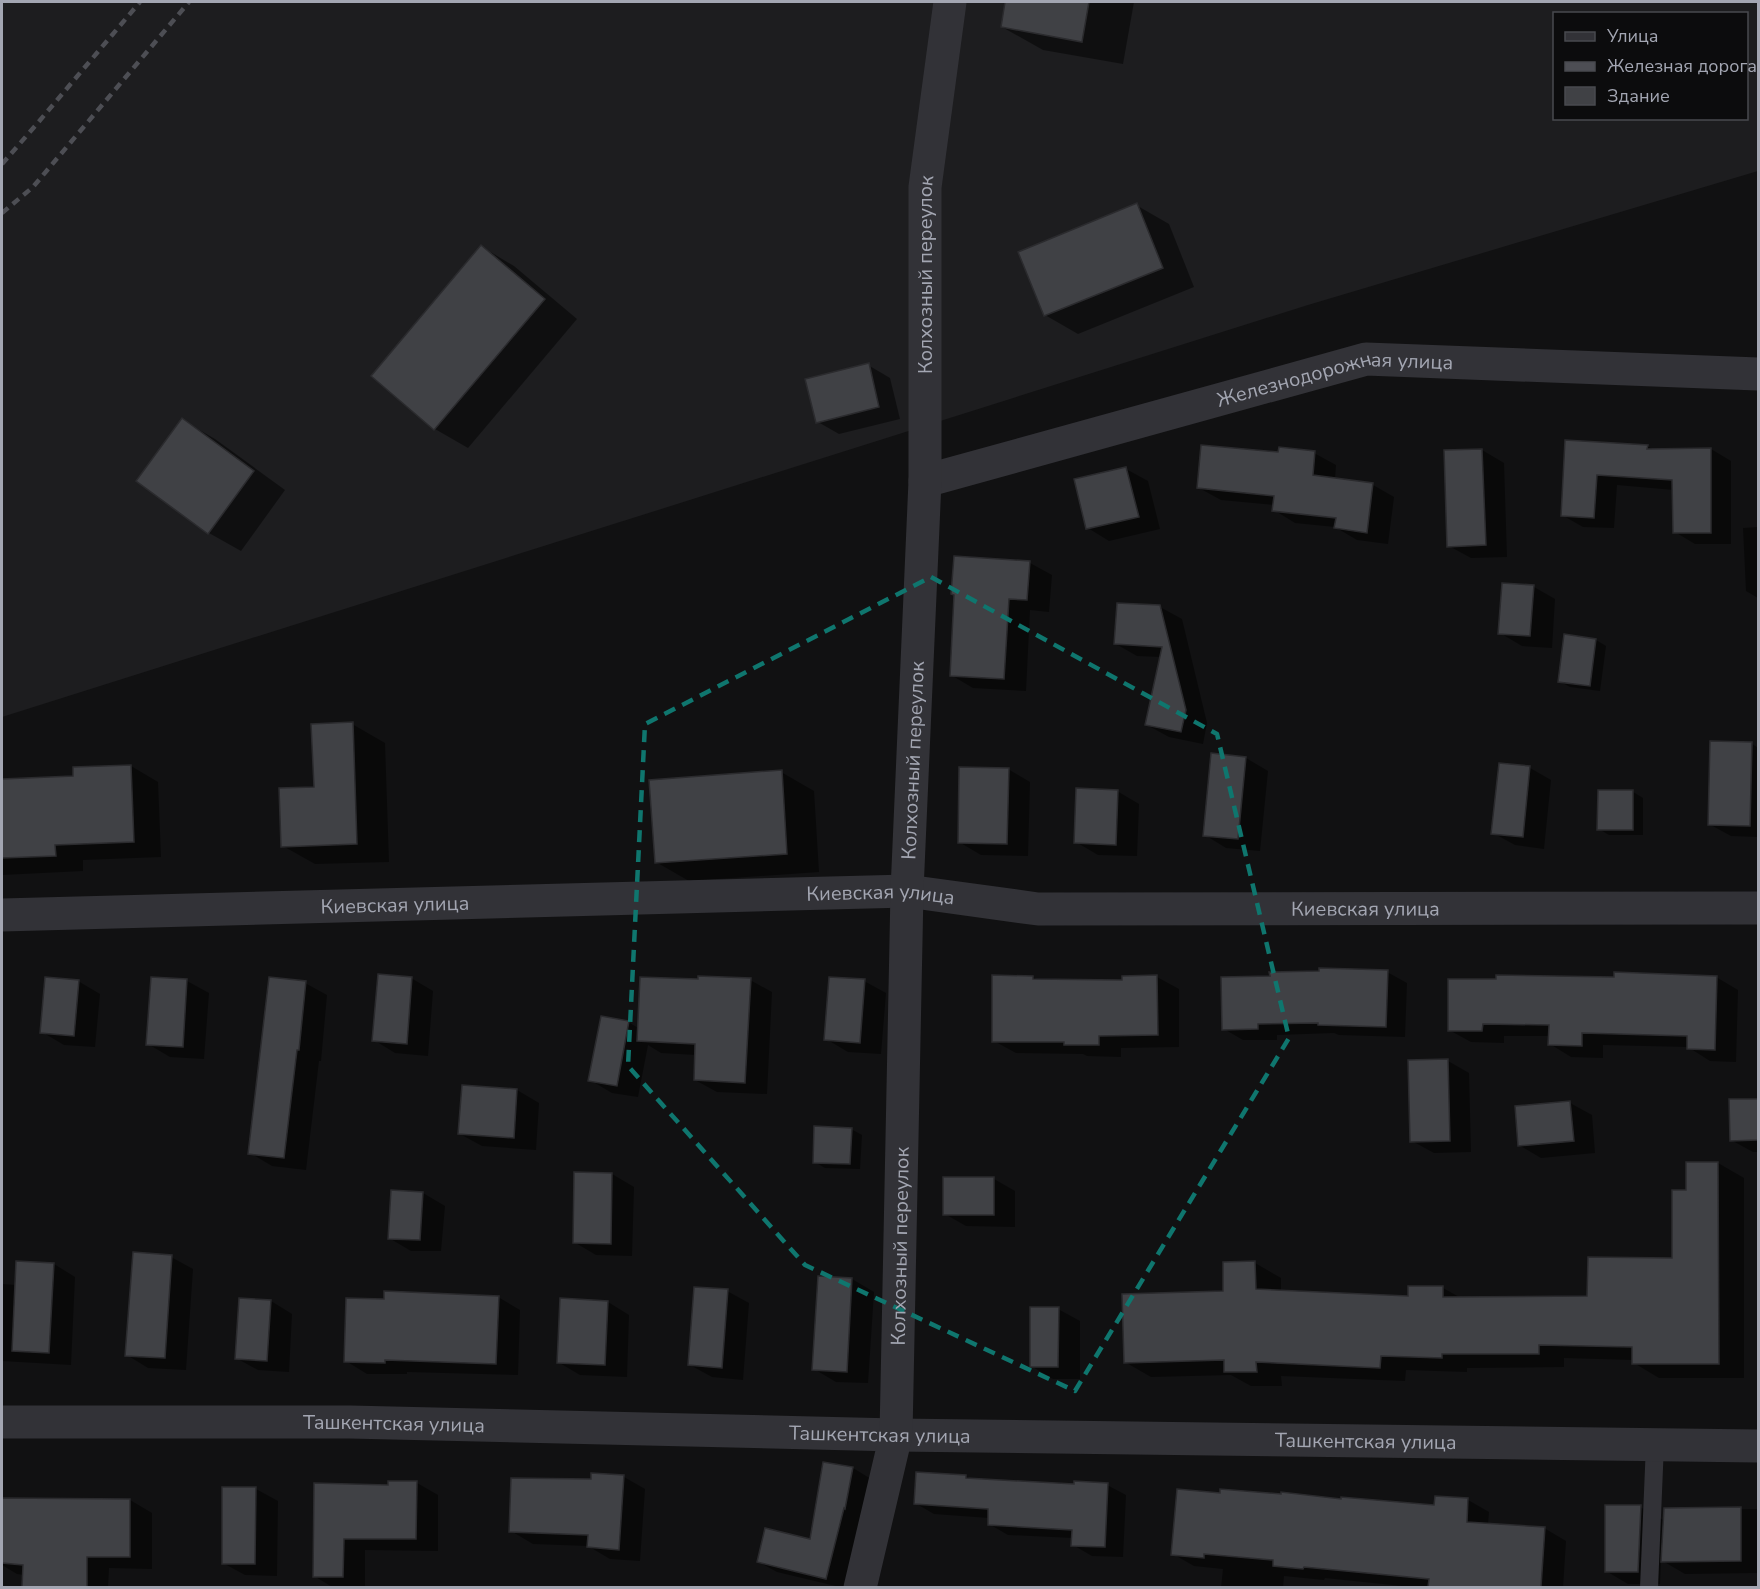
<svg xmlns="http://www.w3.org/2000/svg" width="1760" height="1589" font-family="'Nunito Sans',sans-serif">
  <rect width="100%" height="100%" fill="#111112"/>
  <path fill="#1d1d1f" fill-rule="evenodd" d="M 2,2 L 1758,2 L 1758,171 L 1308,305 L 2,717 ZM 1554,14 L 1746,14 L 1746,118 L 1554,118 Z"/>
  <g fill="#0007">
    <path d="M 1007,2 L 1134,2 L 1123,64 L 1043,50 L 1002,27 Z"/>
    <path d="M 1136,205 L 1169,224 L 1194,287 L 1078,334 L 1045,315 Z"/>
    <path d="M 482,247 L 514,266 L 577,319 L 468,448 L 435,429 L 373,376 Z"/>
    <path d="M 868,365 L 890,378 L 900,419 L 839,434 L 818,422 Z"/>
    <path d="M 182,420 L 215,439 L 285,490 L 241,551 L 209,533 Z"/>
    <path d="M 1566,442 L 1647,446 L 1654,450 L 1711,449 L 1731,461 L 1731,544 L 1695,544 L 1675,532 L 1674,490 L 1617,485 L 1614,528 L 1583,527 L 1562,515 Z"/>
    <path d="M 1482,450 L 1504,463 L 1507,557 L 1471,558 L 1449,546 Z"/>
    <path d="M 1279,453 L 1314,453 L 1336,465 L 1335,479 L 1373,485 L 1394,497 L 1388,544 L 1357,540 L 1335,527 L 1295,523 L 1274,510 L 1274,505 L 1221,500 L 1199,488 Z"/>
    <path d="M 1126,469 L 1148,481 L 1160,529 L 1109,541 L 1088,528 Z"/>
    <path d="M 1758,527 L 1758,598 L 1746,591 L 1743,528 Z"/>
    <path d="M 956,557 L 1030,563 L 1052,575 L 1049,612 L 1030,610 L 1026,691 L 973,688 L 951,675 Z"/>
    <path d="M 1534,587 L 1555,599 L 1552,648 L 1522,646 L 1500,633 Z"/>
    <path d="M 1160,607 L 1182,619 L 1207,723 L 1203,744 L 1169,737 L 1147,725 L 1161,657 L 1137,656 L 1116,644 Z"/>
    <path d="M 1596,640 L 1606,646 L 1600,691 L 1570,687 L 1559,681 Z"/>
    <path d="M 352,724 L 385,743 L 389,862 L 315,864 L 283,846 Z"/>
    <path d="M 1751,743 L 1758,748 L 1758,837 L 1731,836 L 1709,824 Z"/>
    <path d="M 1246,758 L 1268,771 L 1260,851 L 1226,848 L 1205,835 Z"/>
    <path d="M 131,766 L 158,782 L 161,857 L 83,860 L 83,871 L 2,875 L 2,781 L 75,777 Z"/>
    <path d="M 1530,768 L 1551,780 L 1544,849 L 1515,845 L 1493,833 Z"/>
    <path d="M 1008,769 L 1030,782 L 1028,856 L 981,855 L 959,842 Z"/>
    <path d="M 781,772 L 814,791 L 819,872 L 689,881 L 656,862 Z"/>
    <path d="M 1117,791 L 1139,804 L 1137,856 L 1098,855 L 1076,842 Z"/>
    <path d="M 1633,792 L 1643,798 L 1643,835 L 1609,835 L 1599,829 Z"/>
    <path d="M 1387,972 L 1407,983 L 1405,1037 L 1339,1035 L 1334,1033 L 1277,1035 L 1277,1040 L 1243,1040 L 1224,1029 Z"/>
    <path d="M 994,977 L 1033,977 L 1038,980 L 1124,981 L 1157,977 L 1179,989 L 1179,1047 L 1121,1048 L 1121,1057 L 1087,1056 L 1083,1054 L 1016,1053 L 994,1041 Z"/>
    <path d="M 1716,977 L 1738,990 L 1736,1062 L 1710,1061 L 1688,1047 L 1603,1045 L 1603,1058 L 1571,1057 L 1550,1044 L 1550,1036 L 1504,1036 L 1504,1043 L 1471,1042 L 1449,1030 L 1615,979 Z"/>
    <path d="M 411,978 L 433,991 L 428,1056 L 395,1053 L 374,1040 Z"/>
    <path d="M 750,980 L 772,992 L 767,1094 L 717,1092 L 695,1080 L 696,1055 L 661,1053 L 648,1045 L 638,1097 L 612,1093 L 590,1080 L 628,1022 L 640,1029 Z"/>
    <path d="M 78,981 L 100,994 L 95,1047 L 64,1045 L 42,1032 Z"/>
    <path d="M 187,981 L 209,993 L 204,1059 L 170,1057 L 148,1044 Z"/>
    <path d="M 864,981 L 886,993 L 881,1054 L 848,1052 L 826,1039 Z"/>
    <path d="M 305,983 L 327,995 L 321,1061 L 319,1061 L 306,1170 L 272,1166 L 250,1153 Z"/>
    <path d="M 1448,1061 L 1469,1073 L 1471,1152 L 1434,1153 L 1412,1141 Z"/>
    <path d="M 517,1090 L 539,1103 L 536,1150 L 482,1146 L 460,1134 Z"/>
    <path d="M 1758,1100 L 1758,1152 L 1753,1152 L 1731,1140 L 1731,1101 Z"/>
    <path d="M 1570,1103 L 1592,1115 L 1595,1153 L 1541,1158 L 1519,1145 Z"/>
    <path d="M 851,1129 L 862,1135 L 860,1169 L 825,1168 L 815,1162 Z"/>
    <path d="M 1688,1163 L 1718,1163 L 1744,1178 L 1744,1378 L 1659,1378 L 1634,1363 L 1633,1360 L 1564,1358 L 1564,1367 L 1467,1368 L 1467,1372 L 1406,1370 L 1405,1381 L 1281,1376 L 1282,1386 L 1251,1386 L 1231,1375 L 1151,1377 L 1125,1362 L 1225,1292 L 1225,1264 L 1255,1263 L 1281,1278 L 1281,1292 L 1409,1298 L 1409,1287 L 1443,1288 L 1461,1298 L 1589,1298 L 1674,1260 L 1688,1191 Z"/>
    <path d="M 576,1174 L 612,1174 L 634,1187 L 632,1256 L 596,1255 L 574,1242 Z"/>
    <path d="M 994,1179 L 1015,1191 L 1015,1227 L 966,1226 L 945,1214 Z"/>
    <path d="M 393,1191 L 423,1193 L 445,1206 L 441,1251 L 411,1251 L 389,1238 Z"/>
    <path d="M 171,1257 L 193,1269 L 186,1370 L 148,1368 L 127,1355 Z"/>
    <path d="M 54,1264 L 75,1277 L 71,1365 L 2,1361 L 2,1284 L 16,1285 Z"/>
    <path d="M 852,1279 L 874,1292 L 868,1383 L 836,1382 L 814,1369 Z"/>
    <path d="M 727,1291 L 749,1303 L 743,1380 L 712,1377 L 690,1365 Z"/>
    <path d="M 498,1297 L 520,1310 L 518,1375 L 407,1372 L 407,1374 L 367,1374 L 346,1361 Z"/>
    <path d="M 271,1301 L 292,1314 L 289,1372 L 258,1370 L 236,1358 Z"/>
    <path d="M 608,1302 L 629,1315 L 627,1377 L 580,1375 L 558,1362 Z"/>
    <path d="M 1058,1309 L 1080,1321 L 1080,1379 L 1053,1379 L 1031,1366 Z"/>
    <path d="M 853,1468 L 871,1479 L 844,1588 L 777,1572 L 759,1562 L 811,1541 Z"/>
    <path d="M 966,1476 L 971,1479 L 1076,1486 L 1107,1485 L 1126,1495 L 1123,1557 L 1092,1556 L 1073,1545 L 1073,1538 L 1008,1535 L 989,1524 L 989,1518 L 934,1514 L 915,1503 Z"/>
    <path d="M 624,1477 L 645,1489 L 640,1561 L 610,1559 L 588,1546 L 533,1544 L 511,1531 L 592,1481 Z"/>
    <path d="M 417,1483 L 438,1495 L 438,1551 L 365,1550 L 365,1588 L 334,1588 L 314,1576 L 316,1485 L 389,1486 Z"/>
    <path d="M 224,1488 L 256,1489 L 278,1501 L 277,1576 L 245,1575 L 223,1563 Z"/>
    <path d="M 2,1500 L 130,1500 L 152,1513 L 152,1569 L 109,1568 L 108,1588 L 24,1588 L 24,1575 L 17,1574 L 2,1565 Z"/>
    <path d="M 1468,1500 L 1489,1512 L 1488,1524 L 1544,1528 L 1566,1541 L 1563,1588 L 1421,1588 L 1325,1578 L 1324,1580 L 1284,1576 L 1283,1588 L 1221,1588 L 1223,1569 L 1194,1566 L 1173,1554 L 1436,1507 Z"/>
    <path d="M 1640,1507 L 1665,1521 L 1665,1510 L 1758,1509 L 1758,1573 L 1685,1574 L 1661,1560 L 1660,1584 L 1628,1584 L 1606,1571 Z"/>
  </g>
  <g fill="#404145" stroke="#2b2b2e" stroke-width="1.5">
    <path d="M 1005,2 L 1089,2 L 1082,42 L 1001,27 Z"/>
    <path d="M 1137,203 L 1163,268 L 1044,316 L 1018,252 Z"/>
    <path d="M 481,245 L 545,299 L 434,430 L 371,376 Z"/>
    <path d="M 869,363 L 879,407 L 816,423 L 805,379 Z"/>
    <path d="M 182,418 L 254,471 L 208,534 L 136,481 Z"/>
    <path d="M 1565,440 L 1648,445 L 1647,449 L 1711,448 L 1711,533 L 1673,533 L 1672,480 L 1597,475 L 1594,518 L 1561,516 Z"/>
    <path d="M 1201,445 L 1278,452 L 1279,447 L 1315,451 L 1313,475 L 1373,483 L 1367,533 L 1334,528 L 1336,518 L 1272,511 L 1274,496 L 1197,488 Z"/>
    <path d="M 1482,449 L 1486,545 L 1447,547 L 1444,450 Z"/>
    <path d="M 1126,467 L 1139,517 L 1086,529 L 1074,479 Z"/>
    <path d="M 954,556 L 1030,561 L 1027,600 L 1009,599 L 1004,679 L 950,676 L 954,595 L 951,594 Z"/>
    <path d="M 1502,583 L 1534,585 L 1530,636 L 1498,634 Z"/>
    <path d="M 1117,603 L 1160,605 L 1186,710 L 1181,732 L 1145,725 L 1162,647 L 1114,644 Z"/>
    <path d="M 1564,634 L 1596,639 L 1590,686 L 1558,682 Z"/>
    <path d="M 353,722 L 357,844 L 281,847 L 279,788 L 314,787 L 311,724 Z"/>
    <path d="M 1710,741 L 1752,742 L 1750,826 L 1708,825 Z"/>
    <path d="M 1211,753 L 1246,757 L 1238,839 L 1203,836 Z"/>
    <path d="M 1499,763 L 1530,766 L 1523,837 L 1491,834 Z"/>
    <path d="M 131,765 L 134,842 L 55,845 L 56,856 L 2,858 L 2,779 L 73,776 L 73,767 Z"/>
    <path d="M 959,767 L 1009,768 L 1007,844 L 958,843 Z"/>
    <path d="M 782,770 L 787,854 L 655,863 L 649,780 Z"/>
    <path d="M 1076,788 L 1118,790 L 1116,845 L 1074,843 Z"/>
    <path d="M 1598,790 L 1633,790 L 1633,830 L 1597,830 Z"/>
    <path d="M 1319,968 L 1388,970 L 1386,1027 L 1318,1025 L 1318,1023 L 1258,1024 L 1258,1029 L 1222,1030 L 1221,977 L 1270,976 L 1269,972 L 1319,971 Z"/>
    <path d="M 1614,972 L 1717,976 L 1715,1050 L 1687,1049 L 1687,1036 L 1582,1033 L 1582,1046 L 1548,1045 L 1549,1025 L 1483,1024 L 1482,1031 L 1448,1031 L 1448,979 L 1496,979 L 1496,975 L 1614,977 Z"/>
    <path d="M 378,974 L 412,977 L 407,1044 L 372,1041 Z"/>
    <path d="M 992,975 L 1033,976 L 1033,979 L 1122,980 L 1122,976 L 1157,975 L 1158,1035 L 1099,1036 L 1099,1045 L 1064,1045 L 1064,1042 L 992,1042 Z"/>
    <path d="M 698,976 L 751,978 L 745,1083 L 694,1080 L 695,1044 L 637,1041 L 640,977 L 698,979 Z"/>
    <path d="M 45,977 L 79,980 L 74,1036 L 40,1033 Z"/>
    <path d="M 151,977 L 187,979 L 183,1047 L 146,1045 Z"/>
    <path d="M 269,977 L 306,981 L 299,1050 L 297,1050 L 284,1158 L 248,1154 Z"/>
    <path d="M 829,977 L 865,979 L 860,1043 L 824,1040 Z"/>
    <path d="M 601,1016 L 629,1021 L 617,1086 L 588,1081 Z"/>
    <path d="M 1448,1059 L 1450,1141 L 1410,1142 L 1408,1060 Z"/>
    <path d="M 462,1085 L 517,1089 L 514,1138 L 458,1134 Z"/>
    <path d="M 1729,1099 L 1758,1099 L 1758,1140 L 1730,1141 Z"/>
    <path d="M 1570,1101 L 1574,1141 L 1518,1146 L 1515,1106 Z"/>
    <path d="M 814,1126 L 852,1128 L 850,1164 L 813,1163 Z"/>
    <path d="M 1686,1162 L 1718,1162 L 1719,1364 L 1632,1364 L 1632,1347 L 1539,1345 L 1539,1354 L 1442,1354 L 1442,1358 L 1381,1356 L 1380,1368 L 1256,1362 L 1257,1372 L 1224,1372 L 1224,1360 L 1124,1363 L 1122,1294 L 1223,1291 L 1223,1262 L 1255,1261 L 1256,1289 L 1408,1296 L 1408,1286 L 1443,1286 L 1443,1297 L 1587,1296 L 1588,1257 L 1672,1258 L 1672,1190 L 1686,1190 Z"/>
    <path d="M 574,1172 L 612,1173 L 611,1244 L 573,1243 Z"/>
    <rect x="943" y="1177" width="51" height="38"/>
    <path d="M 391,1190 L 423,1192 L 420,1240 L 388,1239 Z"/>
    <path d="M 133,1252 L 172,1255 L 165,1358 L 125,1356 Z"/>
    <path d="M 16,1261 L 54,1263 L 49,1353 L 12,1351 Z"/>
    <path d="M 818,1276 L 852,1278 L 847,1372 L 812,1370 Z"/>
    <path d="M 694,1287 L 728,1289 L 722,1368 L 688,1365 Z"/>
    <path d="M 384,1291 L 499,1296 L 496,1364 L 385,1360 L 385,1363 L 344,1362 L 346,1298 L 384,1299 Z"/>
    <path d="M 239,1298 L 271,1300 L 267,1361 L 235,1359 Z"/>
    <path d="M 560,1298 L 608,1301 L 605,1365 L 557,1363 Z"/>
    <path d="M 1030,1307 L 1059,1307 L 1058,1367 L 1030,1367 Z"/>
    <path d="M 823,1462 L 853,1467 L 845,1509 L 844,1508 L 826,1579 L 757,1562 L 765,1528 L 810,1539 Z"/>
    <path d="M 916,1472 L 966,1475 L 966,1478 L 1074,1484 L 1074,1481 L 1108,1483 L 1105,1547 L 1071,1546 L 1072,1530 L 988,1525 L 988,1509 L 914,1504 Z"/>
    <path d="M 591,1473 L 624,1475 L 619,1550 L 587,1547 L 588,1535 L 509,1532 L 511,1478 L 591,1479 Z"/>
    <path d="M 388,1481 L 417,1481 L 416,1539 L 344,1539 L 343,1577 L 313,1577 L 314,1483 L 388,1485 Z"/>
    <path d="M 222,1487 L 256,1487 L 255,1564 L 222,1564 Z"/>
    <path d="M 1177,1489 L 1220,1493 L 1220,1489 L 1281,1494 L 1281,1492 L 1341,1499 L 1341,1497 L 1434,1505 L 1435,1496 L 1468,1498 L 1467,1522 L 1545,1527 L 1541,1587 L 1428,1587 L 1429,1579 L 1304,1567 L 1303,1569 L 1273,1566 L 1273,1560 L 1204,1554 L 1204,1558 L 1171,1555 Z"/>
    <path d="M 2,1498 L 130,1499 L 130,1557 L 87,1557 L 87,1587 L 22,1587 L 23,1565 L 2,1563 Z"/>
    <path d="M 1605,1505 L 1641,1505 L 1638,1572 L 1605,1572 Z"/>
    <path d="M 1741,1507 L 1741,1561 L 1661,1562 L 1664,1508 Z"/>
  </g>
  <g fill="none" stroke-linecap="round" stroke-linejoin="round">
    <path stroke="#323237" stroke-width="18" d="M 1649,1588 L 1655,1444"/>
    <g stroke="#323237" stroke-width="33">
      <path id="s1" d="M 925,481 L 1366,359 L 1758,374"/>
      <path id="s2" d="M 2,915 L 907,891 L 1038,909 L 1758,908"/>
      <path id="s3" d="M 2,1422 L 350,1422 L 896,1435 L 1758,1446"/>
      <path id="s4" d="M 860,1588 L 896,1435 L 907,891 L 925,481 L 925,187 L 950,2"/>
    </g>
    <g stroke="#4d4e54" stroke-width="4.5" stroke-dasharray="8 6" stroke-linecap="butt">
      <path d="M 2,164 L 36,125 L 140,2"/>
      <path d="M 2,213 L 33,187 L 189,2"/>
    </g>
  </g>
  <path fill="none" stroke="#0f766e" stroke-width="4.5" stroke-dasharray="12 8" stroke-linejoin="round" d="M 931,577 L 1217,734 L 1289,1038 L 1075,1391 L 805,1265 L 628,1066 L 645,724 Z"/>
  <g text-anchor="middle" stroke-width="4.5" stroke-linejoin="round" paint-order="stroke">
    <g font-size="20" fill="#a3a6b2" stroke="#0c0c0d">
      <text dy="7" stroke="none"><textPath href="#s4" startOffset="1318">Колхозный переулок</textPath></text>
      <text dy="7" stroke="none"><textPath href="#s1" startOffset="424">Железнодорожная улица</textPath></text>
      <text dy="7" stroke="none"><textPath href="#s4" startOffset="832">Колхозный переулок</textPath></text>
      <text dy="7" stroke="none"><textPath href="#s2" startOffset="879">Киевская улица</textPath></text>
      <text dy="7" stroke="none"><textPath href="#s2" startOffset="393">Киевская улица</textPath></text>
      <text dy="7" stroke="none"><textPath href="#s2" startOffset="1365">Киевская улица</textPath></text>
      <text dy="7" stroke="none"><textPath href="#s4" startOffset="346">Колхозный переулок</textPath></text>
      <text dy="7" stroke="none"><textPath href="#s3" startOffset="392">Ташкентская улица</textPath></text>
      <text dy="7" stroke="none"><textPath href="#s3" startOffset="878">Ташкентская улица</textPath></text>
      <text dy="7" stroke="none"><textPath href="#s3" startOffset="1364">Ташкентская улица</textPath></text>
    </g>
  </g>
  <rect width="1760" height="1589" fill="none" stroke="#a3a6b2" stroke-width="6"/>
  <rect x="1553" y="12" width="195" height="108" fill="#0c0c0d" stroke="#484a4f" stroke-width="1.5"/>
  <rect x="1565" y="32" width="30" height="9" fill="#323237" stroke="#484a4f" stroke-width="1.5"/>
  <text x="1607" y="42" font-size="18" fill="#a3a6b2">Улица</text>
  <rect x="1565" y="62" width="30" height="9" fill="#4d4e54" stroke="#484a4f" stroke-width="1.5"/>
  <text x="1607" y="72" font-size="18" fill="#a3a6b2">Железная дорога</text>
  <rect x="1565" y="87" width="30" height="18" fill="#404145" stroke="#484a4f" stroke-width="1.5"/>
  <text x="1607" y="102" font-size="18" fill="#a3a6b2">Здание</text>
</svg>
